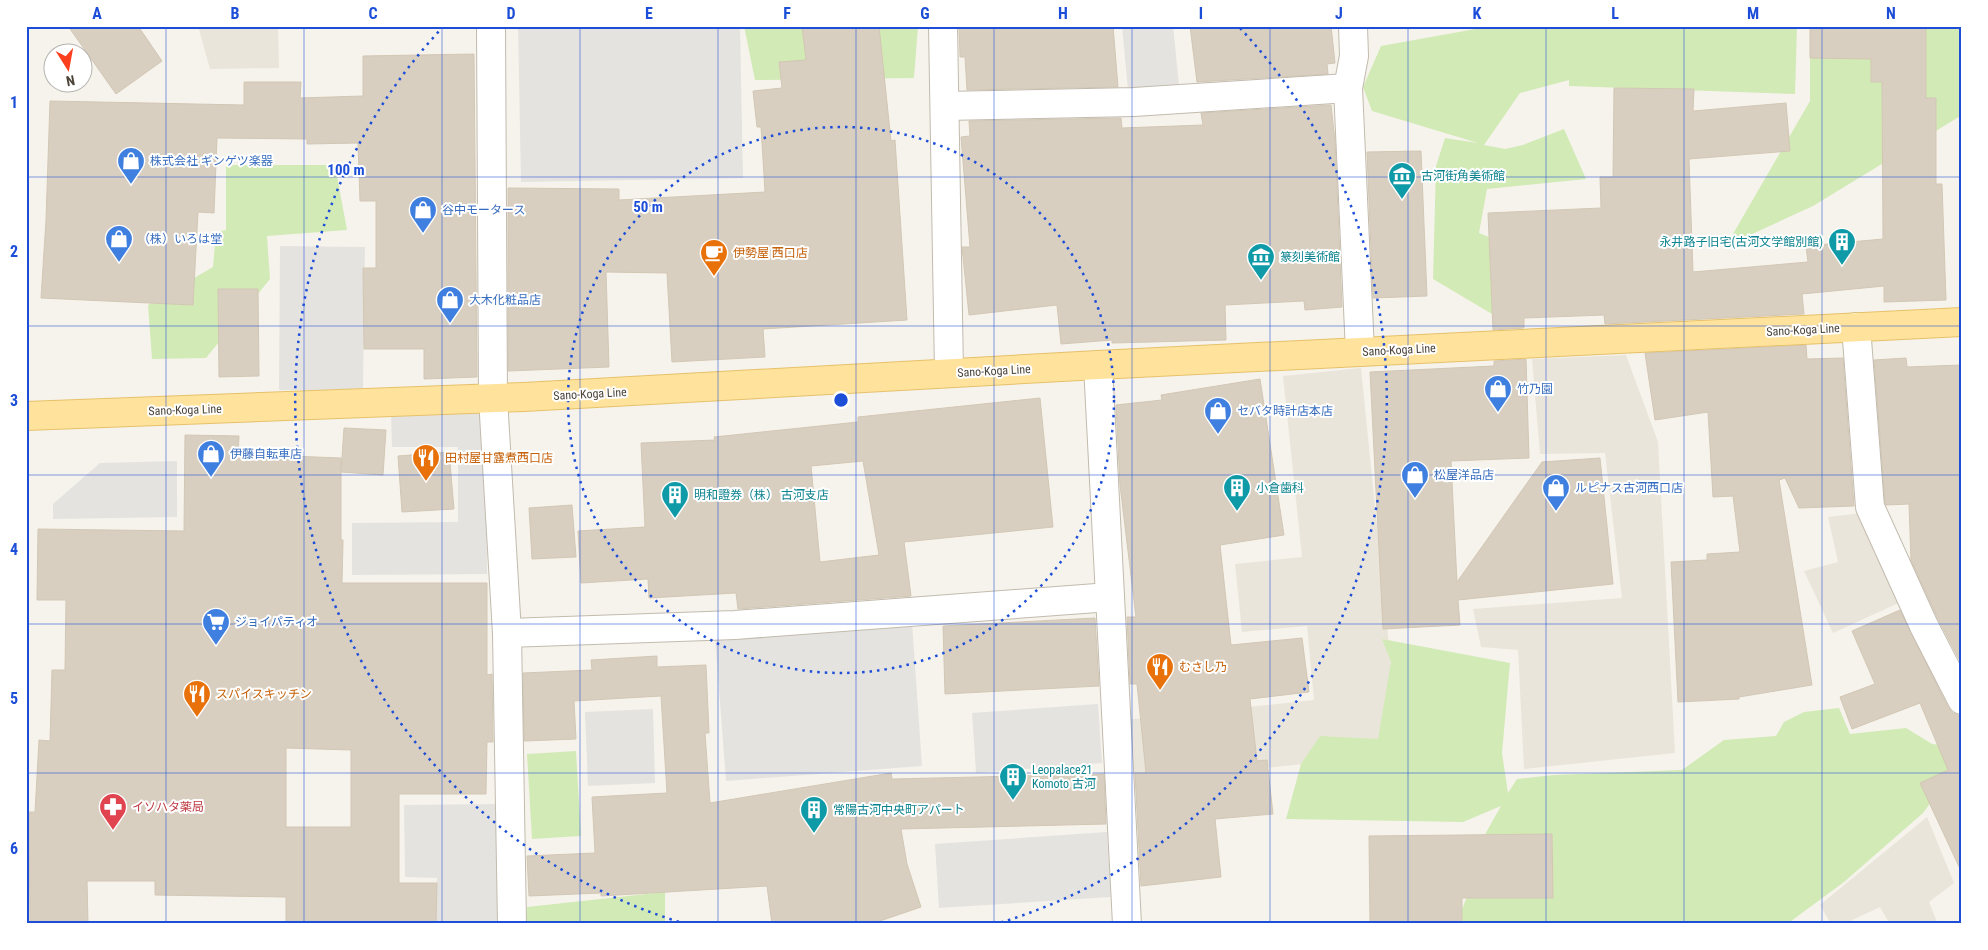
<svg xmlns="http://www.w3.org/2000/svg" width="1988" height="950" font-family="'Roboto Condensed','Noto Sans JP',sans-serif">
  <rect width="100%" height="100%" fill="#f6f3ec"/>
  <g fill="#eae5da">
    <path d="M 198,26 L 278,26 L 279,68 L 210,69 Z"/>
    <path d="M 1626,355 L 1658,442 L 1675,753 L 1524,769 L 1518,650 L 1481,647 L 1473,609 L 1622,598 L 1605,453 L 1540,454 L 1532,359 Z"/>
    <path d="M 1361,368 L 1400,754 L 1130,782 L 1124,720 L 1314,700 L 1307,626 L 1242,632 L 1235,564 L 1302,557 L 1283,376 Z"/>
    <path d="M 1862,513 L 1903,601 L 1833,633 L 1804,571 L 1838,562 L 1828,517 Z"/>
    <path d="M 1927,817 L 1954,883 L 1929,902 L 1937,922 L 1931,924 L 1890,924 L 1880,907 L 1844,924 L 1831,924 L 1820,905 Z"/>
  </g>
  <g fill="#d2eab5">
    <path d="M 744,26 L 918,26 L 914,78 L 755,80 Z"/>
    <path d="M 1492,26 L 1797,26 L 1795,94 L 1569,86 L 1569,80 L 1520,93 L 1484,145 L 1505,149 L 1523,145 L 1564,129 L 1586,179 L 1487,189 L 1479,233 L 1516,248 L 1515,281 L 1492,314 L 1433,279 L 1436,166 L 1445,138 L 1478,143 L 1372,111 L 1363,87 L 1381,46 Z"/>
    <path d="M 1810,26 L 1962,26 L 1962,115 L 1813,206 L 1726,246 L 1810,101 Z"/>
    <path d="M 226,165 L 335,165 L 347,230 L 267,236 L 270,279 L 206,358 L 152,359 L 148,305 L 213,267 L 216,232 L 226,230 Z"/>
    <path d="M 1382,639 L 1510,663 L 1502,753 L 1508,793 L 1517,779 L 1554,775 L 1682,770 L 1724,740 L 1776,736 L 1784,722 L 1804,712 L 1839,708 L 1850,734 L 1906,728 L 1932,744 L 1955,747 L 1952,774 L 1923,813 L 1844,882 L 1787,924 L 1456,924 L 1473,882 L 1479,845 L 1501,806 L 1463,822 L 1286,819 L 1301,764 L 1320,736 L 1378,739 L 1391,662 Z"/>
    <path d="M 576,751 L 581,836 L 532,839 L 527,754 Z"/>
    <path d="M 665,892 L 665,924 L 526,924 L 527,907 Z"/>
  </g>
  <g fill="#e5e3e0">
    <path d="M 518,26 L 740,26 L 743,178 L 521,182 Z"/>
    <path d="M 1122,26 L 1173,26 L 1179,85 L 1128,90 Z"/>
    <path d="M 280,246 L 365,247 L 363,390 L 279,390 Z"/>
    <path d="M 391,413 L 486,413 L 487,574 L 352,575 L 352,523 L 458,522 L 458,447 L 392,447 Z"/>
    <path d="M 177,461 L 177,517 L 53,519 L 53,504 L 100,463 Z"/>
    <path d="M 912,622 L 922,766 L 726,781 L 715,637 Z"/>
    <path d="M 1098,704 L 1102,763 L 976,773 L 972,713 Z"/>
    <path d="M 653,709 L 655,783 L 588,786 L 585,712 Z"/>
    <path d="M 501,804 L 501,924 L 436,924 L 437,878 L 405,877 L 404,805 Z"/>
    <path d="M 1107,832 L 1111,897 L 939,908 L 935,844 Z"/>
  </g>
  <g fill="#d8cfc1" stroke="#d3c7b4" fill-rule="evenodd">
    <path d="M 68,26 L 138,26 L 162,61 L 116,94 Z"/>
    <path d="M 802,26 L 879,26 L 891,141 L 895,140 L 907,320 L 763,329 L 765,357 L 672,362 L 667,273 L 606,272 L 609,367 L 508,371 L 508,188 L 619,189 L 619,200 L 765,192 L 761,127 L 757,127 L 753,91 L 782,88 L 779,62 L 806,60 Z"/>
    <path d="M 959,26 L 1113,26 L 1118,87 L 967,90 L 965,57 L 960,57 Z"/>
    <path d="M 1190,26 L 1331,26 L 1335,63 L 1327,64 L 1328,74 L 1197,82 Z"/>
    <path d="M 1810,26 L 1926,26 L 1926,98 L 1936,98 L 1936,184 L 1942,184 L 1946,300 L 1884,302 L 1884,286 L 1802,294 L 1804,314 L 1605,324 L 1604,315 L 1524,318 L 1524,328 L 1493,330 L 1488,213 L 1601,208 L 1600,177 L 1613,177 L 1614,88 L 1694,89 L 1693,111 L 1786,103 L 1790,151 L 1689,159 L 1693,272 L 1808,262 L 1806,246 L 1883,239 L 1882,82 L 1871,82 L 1871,59 L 1810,58 Z"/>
    <path d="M 474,54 L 477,377 L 424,379 L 424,349 L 364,349 L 363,268 L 376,268 L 376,201 L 360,201 L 358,143 L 307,144 L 307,139 L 217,138 L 214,213 L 198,212 L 193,305 L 41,298 L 46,220 L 50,101 L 244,105 L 244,82 L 301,82 L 300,98 L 363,96 L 363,56 Z"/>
    <path d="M 1331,105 L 1335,141 L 1342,307 L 1305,310 L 1304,301 L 1225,305 L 1226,340 L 1112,343 L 1112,340 L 1061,344 L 1057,305 L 969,315 L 962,247 L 970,247 L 961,137 L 970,136 L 969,121 L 1121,118 L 1122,128 L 1203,125 L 1201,113 Z"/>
    <path d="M 1421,151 L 1427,296 L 1373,298 L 1367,152 Z"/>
    <path d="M 218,289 L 258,289 L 259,376 L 219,377 Z"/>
    <path d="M 1806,345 L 1807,359 L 1843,358 L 1854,506 L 1799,508 L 1785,478 L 1779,480 L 1812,685 L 1739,697 L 1739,699 L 1678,702 L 1671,562 L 1707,560 L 1707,554 L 1740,552 L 1733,496 L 1713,497 L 1708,412 L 1655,420 L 1645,353 Z"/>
    <path d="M 1906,358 L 1907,367 L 1962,365 L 1962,665 L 1938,619 L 1911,560 L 1909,504 L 1886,505 L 1885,503 L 1874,360 Z"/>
    <path d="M 1526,359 L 1529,458 L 1451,461 L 1457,582 L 1542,462 L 1600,458 L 1613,584 L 1458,600 L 1460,625 L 1383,629 L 1370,372 L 1494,366 L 1494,361 Z"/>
    <path d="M 1260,379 L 1284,535 L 1220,545 L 1231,645 L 1302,638 L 1309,692 L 1250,699 L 1257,761 L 1267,760 L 1273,814 L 1215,819 L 1221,877 L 1141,886 L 1135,773 L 1146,773 L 1137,684 L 1130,684 L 1127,617 L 1136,617 L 1120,485 L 1116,405 L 1162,400 L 1161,395 Z"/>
    <path d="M 1040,398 L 1053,527 L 904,542 L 911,596 L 738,609 L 736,593 L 649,598 L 648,579 L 581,583 L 578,531 L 645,527 L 641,443 L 715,440 L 714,437 L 858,422 L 858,417 ZM 863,461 L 879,555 L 820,562 L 811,466 Z"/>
    <path d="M 344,428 L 386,430 L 383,475 L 341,472 Z"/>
    <path d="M 185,435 L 239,436 L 238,454 L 341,458 L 341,540 L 343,540 L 342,583 L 487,583 L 487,675 L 492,674 L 493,742 L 487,742 L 486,794 L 399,794 L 399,883 L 437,883 L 436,924 L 286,922 L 286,897 L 155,895 L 155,881 L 87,881 L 88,924 L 30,924 L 29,812 L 35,812 L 39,740 L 50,741 L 52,670 L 65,670 L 66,600 L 37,600 L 38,529 L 184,531 ZM 286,748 L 351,750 L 351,827 L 286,827 Z"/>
    <path d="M 449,452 L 454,509 L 402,512 L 398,456 Z"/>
    <path d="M 572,505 L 576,557 L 532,559 L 529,508 Z"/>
    <path d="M 1900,610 L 1948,707 L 1953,713 L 1962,717 L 1962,873 L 1920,783 L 1948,770 L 1920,703 L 1852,729 L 1840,697 L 1875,684 L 1852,631 Z"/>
    <path d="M 1095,618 L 1099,686 L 945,694 L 943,626 Z"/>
    <path d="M 657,656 L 657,667 L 706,665 L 709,733 L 705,733 L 710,803 L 891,773 L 892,779 L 1104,774 L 1106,824 L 901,829 L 907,864 L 921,907 L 871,924 L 772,924 L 767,886 L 601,896 L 601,893 L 529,896 L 527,856 L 595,853 L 592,797 L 667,793 L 661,696 L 574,701 L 576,739 L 524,741 L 523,673 L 592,670 L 591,660 Z"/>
    <path d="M 1552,834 L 1553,898 L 1462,898 L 1462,924 L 1370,924 L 1369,836 Z"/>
  </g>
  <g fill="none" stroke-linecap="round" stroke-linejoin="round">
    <defs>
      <g id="minor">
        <path d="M 491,26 L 493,398 L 507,633 L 512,924"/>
        <path d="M 943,26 L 949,373"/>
        <path d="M 1353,26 L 1354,56 L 1348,88 L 1360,352"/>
        <path d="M 945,106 L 1134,102 L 1348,88"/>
        <path d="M 1856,327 L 1870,507 L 1924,626 L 1962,700"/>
        <path d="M 1098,365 L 1127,924"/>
        <path d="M 507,633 L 735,625 L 1110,597"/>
      </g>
      <path id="primary" d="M 26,416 L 524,397 L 1098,365 L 1962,322"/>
    </defs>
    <use href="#minor" stroke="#c2bbae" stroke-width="30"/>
    <use href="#primary" stroke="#e6c16a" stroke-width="30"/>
    <use href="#minor" stroke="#fff" stroke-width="28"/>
    <use href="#primary" stroke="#ffe39c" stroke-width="28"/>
  </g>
  <path fill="none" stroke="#1d4ed8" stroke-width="1" stroke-opacity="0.55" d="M 166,26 L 166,924M 304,26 L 304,924M 442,26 L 442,924M 580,26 L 580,924M 718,26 L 718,924M 856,26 L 856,924M 994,26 L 994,924M 1132,26 L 1132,924M 1270,26 L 1270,924M 1408,26 L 1408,924M 1546,26 L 1546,924M 1684,26 L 1684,924M 1822,26 L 1822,924M 26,177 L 1962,177M 26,326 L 1962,326M 26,475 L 1962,475M 26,624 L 1962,624M 26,773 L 1962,773"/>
  <g fill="none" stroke="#1d4ed8" stroke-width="2.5" stroke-dasharray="2.5 5">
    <circle cx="841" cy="400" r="273"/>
    <path d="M686 924A546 546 0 0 1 442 28M1240 28A546 546 0 0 1 996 924"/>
  </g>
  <defs>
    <symbol id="shop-pin" viewBox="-11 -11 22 30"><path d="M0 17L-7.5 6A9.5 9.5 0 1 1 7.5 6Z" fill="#3f7fe0" stroke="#fff"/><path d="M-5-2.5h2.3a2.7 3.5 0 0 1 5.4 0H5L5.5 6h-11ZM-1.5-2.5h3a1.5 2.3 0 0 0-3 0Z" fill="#fff"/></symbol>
    <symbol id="museum-pin" viewBox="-11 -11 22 30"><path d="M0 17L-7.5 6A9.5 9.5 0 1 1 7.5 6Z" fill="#0f9aa8" stroke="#fff"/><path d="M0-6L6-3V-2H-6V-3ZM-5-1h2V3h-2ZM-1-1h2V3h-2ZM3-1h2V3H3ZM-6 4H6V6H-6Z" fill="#fff"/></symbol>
    <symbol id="building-pin" viewBox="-11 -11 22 30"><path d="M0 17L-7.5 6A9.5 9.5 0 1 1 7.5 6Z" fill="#0f9aa8" stroke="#fff"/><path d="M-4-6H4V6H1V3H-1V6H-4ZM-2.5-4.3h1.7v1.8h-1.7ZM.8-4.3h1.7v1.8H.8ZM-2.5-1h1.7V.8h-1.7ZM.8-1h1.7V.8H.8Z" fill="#fff"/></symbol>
    <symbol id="cafe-pin" viewBox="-11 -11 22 30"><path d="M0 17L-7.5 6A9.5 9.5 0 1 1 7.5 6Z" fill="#e8710a" stroke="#fff"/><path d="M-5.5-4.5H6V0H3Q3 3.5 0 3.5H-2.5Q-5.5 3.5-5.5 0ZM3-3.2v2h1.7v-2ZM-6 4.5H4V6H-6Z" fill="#fff"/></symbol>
    <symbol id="restaurant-pin" viewBox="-11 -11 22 30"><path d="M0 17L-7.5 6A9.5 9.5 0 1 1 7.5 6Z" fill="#e8710a" stroke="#fff"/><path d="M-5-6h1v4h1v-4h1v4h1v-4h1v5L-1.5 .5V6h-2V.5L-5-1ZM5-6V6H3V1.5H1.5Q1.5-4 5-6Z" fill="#fff"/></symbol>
    <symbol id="supermarket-pin" viewBox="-11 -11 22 30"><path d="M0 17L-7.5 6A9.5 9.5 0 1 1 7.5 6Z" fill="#3f7fe0" stroke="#fff"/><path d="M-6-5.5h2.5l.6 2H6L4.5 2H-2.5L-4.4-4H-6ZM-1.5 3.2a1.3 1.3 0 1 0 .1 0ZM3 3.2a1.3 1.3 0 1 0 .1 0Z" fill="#fff"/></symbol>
    <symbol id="pharmacy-pin" viewBox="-11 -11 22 30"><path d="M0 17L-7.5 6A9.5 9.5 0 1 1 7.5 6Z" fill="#e0444e" stroke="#fff"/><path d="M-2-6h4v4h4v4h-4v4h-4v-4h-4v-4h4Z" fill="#fff"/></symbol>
  </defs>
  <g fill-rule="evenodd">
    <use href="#shop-pin" x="115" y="145" width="32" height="43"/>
    <use href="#museum-pin" x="1386" y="160" width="32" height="43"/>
    <use href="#shop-pin" x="407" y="194" width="32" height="43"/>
    <use href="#shop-pin" x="103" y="223" width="32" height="43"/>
    <use href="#building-pin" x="1826" y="226" width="32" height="43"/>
    <use href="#cafe-pin" x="698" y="237" width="32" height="43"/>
    <use href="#museum-pin" x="1245" y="241" width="32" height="43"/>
    <use href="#shop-pin" x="434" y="284" width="32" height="43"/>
    <use href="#shop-pin" x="1482" y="373" width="32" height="43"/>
    <use href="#shop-pin" x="1202" y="395" width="32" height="43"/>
    <use href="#shop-pin" x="195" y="438" width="32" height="43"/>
    <use href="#restaurant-pin" x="410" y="442" width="32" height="43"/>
    <use href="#shop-pin" x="1399" y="459" width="32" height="43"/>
    <use href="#building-pin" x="1221" y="472" width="32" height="43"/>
    <use href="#shop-pin" x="1540" y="472" width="32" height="43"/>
    <use href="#building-pin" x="659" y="479" width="32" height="43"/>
    <use href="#supermarket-pin" x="200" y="606" width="32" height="43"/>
    <use href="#restaurant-pin" x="1144" y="651" width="32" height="43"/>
    <use href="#restaurant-pin" x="181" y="678" width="32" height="43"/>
    <use href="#building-pin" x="997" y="761" width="32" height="43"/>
    <use href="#pharmacy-pin" x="97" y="791" width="32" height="43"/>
    <use href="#building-pin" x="798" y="794" width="32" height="43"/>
  </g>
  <g text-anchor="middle" stroke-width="4" stroke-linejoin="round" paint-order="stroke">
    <g font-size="12" fill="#366cbe" stroke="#fff" text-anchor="start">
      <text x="150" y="165">株式会社 ギンゲツ楽器</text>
      <text x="442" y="214">谷中モータース</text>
      <text x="138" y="243">（株）いろは堂</text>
      <text x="469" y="304">大木化粧品店</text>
      <text x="1517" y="393">竹乃園</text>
      <text x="1237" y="415">セバタ時計店本店</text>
      <text x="230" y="458">伊藤自転車店</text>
      <text x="1434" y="479">松屋洋品店</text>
      <text x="1575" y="492">ルピナス古河西口店</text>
      <text x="235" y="626">ジョイパティオ</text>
    </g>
    <g font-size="12" fill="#0d838f" stroke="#fff" text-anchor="start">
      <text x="1421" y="180">古河街角美術館</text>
      <text x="1823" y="246" text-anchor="end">永井路子旧宅(古河文学館別館)</text>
      <text x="1280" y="261">篆刻美術館</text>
      <text x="1256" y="492">小倉歯科</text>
      <text x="694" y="499">明和證券（株） 古河支店</text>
      <text x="1032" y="774">Leopalace21<tspan x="1032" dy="14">Komoto 古河</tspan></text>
      <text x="833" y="814">常陽古河中央町アパート</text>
    </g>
    <g font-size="12" fill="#c56008" stroke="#fff" text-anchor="start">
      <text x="733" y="257">伊勢屋 西口店</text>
      <text x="445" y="462">田村屋甘露煮西口店</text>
      <text x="1179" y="671">むさし乃</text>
      <text x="216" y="698">スパイスキッチン</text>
    </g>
    <g font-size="12" fill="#4b4439" stroke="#fff">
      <text transform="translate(1803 330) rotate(-3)" y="4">Sano-Koga Line</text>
      <text transform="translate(1399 350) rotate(-3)" y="4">Sano-Koga Line</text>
      <text transform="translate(994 371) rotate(-3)" y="4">Sano-Koga Line</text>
      <text transform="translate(590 394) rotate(-3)" y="4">Sano-Koga Line</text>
      <text transform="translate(185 410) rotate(-2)" y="4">Sano-Koga Line</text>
    </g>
    <g font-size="12" fill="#be3a42" stroke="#fff" text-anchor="start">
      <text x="132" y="811">イソハタ薬局</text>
    </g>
  </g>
  <circle cx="841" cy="400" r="8" fill="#1d4ed8" stroke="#fff" stroke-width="2.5"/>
  <g font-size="15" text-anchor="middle" font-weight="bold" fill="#1d4ed8" stroke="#fff" stroke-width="4" stroke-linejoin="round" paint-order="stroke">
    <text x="346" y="175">100 m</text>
    <text x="648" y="212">50 m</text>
  </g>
  <rect width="1988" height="950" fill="none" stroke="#ffffff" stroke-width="55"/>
  <g transform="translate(68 68) rotate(169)"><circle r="24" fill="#ffffff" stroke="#b7b4b0"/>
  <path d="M0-4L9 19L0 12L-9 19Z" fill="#fc3f1d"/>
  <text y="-8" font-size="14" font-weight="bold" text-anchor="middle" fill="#4b4439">N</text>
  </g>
  <rect x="28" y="28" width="1932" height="894" fill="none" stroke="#1d4ed8" stroke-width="2"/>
  <g font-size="16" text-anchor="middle" font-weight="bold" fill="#1d4ed8">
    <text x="97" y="19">A</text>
    <text x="235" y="19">B</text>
    <text x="373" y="19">C</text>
    <text x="511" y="19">D</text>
    <text x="649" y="19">E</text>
    <text x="787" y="19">F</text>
    <text x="925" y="19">G</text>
    <text x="1063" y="19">H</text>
    <text x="1201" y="19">I</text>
    <text x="1339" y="19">J</text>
    <text x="1477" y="19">K</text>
    <text x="1615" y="19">L</text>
    <text x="1753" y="19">M</text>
    <text x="1891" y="19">N</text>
    <text x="14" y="108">1</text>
    <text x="14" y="257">2</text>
    <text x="14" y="406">3</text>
    <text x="14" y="555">4</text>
    <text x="14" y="704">5</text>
    <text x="14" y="854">6</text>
  </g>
</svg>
